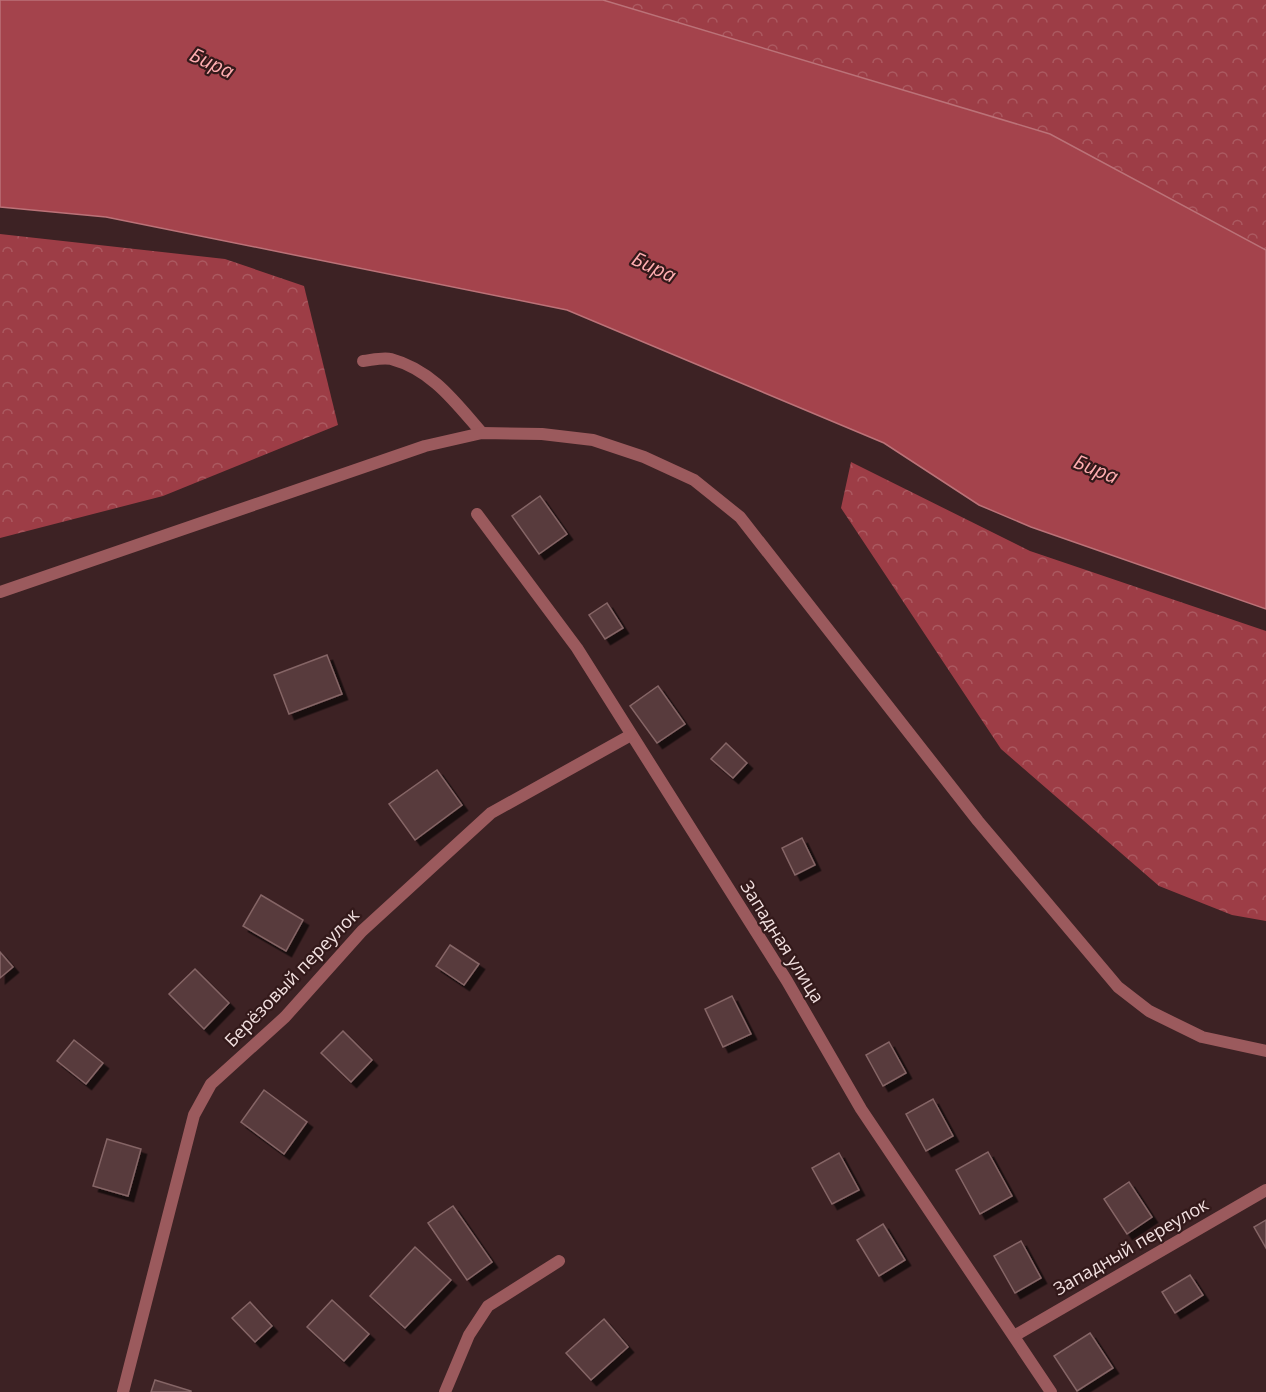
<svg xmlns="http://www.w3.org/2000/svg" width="1266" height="1392" font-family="'Open Sans',sans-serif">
  <defs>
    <pattern id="forest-crowns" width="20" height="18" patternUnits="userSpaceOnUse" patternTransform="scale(1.5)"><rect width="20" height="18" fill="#9d3d46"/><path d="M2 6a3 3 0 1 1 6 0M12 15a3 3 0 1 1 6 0" fill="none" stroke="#ab5960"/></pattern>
    <filter id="shadow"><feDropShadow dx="5.5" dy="5.5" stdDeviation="0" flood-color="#0009"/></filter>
  </defs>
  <rect width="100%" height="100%" fill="#3d2224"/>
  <g fill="url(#forest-crowns)">
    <path d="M 603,0 L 1266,0 L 1266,250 L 1050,134 Z"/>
    <path d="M 0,234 L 225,259 L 304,286 L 338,425 L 163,496 L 0,538 Z"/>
    <path d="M 851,462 L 1030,551 L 1266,631 L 1266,921 L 1232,915 L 1159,886 L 1001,749 L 841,508 Z"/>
  </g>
  <path fill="#a4434c" stroke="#bb7278" stroke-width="1.5" d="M 0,0 L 603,0 L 1050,134 L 1266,250 L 1266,609 L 1031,527 L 979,505 L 884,443 L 567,310 L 106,217 L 0,207 Z"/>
  <g fill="#593b3c" stroke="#856566" stroke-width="1.5" filter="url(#shadow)">
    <path d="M 540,496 L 567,534 L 539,554 L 512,516 Z"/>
    <path d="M 607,603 L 623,628 L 605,639 L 589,615 Z"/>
    <path d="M 327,655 L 342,694 L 289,714 L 274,675 Z"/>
    <path d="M 658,686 L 685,724 L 657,743 L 630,706 Z"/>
    <path d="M 726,743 L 747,763 L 733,778 L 711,759 Z"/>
    <path d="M 437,770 L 462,805 L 415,840 L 389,804 Z"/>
    <path d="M 802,838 L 815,865 L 795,875 L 782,848 Z"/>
    <path d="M 261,895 L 303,920 L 286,951 L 243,926 Z"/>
    <path d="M 450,945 L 479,964 L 464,985 L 436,966 Z"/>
    <path d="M 0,952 L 13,967 L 0,978 Z"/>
    <path d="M 195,969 L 229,1003 L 204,1029 L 169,994 Z"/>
    <path d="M 732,996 L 751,1034 L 723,1047 L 705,1009 Z"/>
    <path d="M 343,1031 L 372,1060 L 351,1082 L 321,1053 Z"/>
    <path d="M 74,1040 L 103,1063 L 86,1084 L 57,1061 Z"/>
    <path d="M 889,1042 L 906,1073 L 883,1086 L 866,1055 Z"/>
    <path d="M 264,1090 L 307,1122 L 284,1154 L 241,1122 Z"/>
    <path d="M 933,1099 L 953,1136 L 926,1151 L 906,1114 Z"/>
    <path d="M 107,1139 L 141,1149 L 128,1196 L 93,1186 Z"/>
    <path d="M 988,1152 L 1012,1196 L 980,1214 L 956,1170 Z"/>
    <path d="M 839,1153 L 859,1190 L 832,1204 L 812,1168 Z"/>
    <path d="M 1129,1182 L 1152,1217 L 1127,1234 L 1104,1199 Z"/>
    <path d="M 453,1206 L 492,1262 L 467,1280 L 428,1223 Z"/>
    <path d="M 1266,1220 L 1266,1248 L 1254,1227 Z"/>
    <path d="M 883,1224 L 905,1260 L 879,1276 L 857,1240 Z"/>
    <path d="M 1021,1241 L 1041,1278 L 1015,1293 L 994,1256 Z"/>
    <path d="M 415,1247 L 451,1280 L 405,1328 L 370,1296 Z"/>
    <path d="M 1190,1275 L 1203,1295 L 1175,1313 L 1162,1292 Z"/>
    <path d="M 332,1300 L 369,1334 L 344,1361 L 307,1327 Z"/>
    <path d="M 250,1302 L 272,1326 L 255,1342 L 232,1318 Z"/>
    <path d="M 604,1319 L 628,1347 L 591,1380 L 566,1353 Z"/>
    <path d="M 1090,1333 L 1113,1368 L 1077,1391 L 1054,1356 Z"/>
    <path d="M 155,1380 L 191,1391 L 191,1392 L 151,1392 Z"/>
  </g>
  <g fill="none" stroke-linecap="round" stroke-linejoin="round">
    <g stroke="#9b5a5d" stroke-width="12">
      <path d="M 363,361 C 372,360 383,357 391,359 C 432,370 455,402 482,433"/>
      <path d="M 0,592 L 425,446 L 482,433 L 542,434 L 593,440 L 644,457 L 694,480 L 740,517 L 978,821 L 1118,987 L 1149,1011 L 1202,1037 L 1266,1051"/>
      <path d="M 1014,1336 L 1266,1190"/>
    </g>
    <g stroke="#9b5a5d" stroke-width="12">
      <path d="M 477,514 L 577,648 L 787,981 L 861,1109 L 1051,1392"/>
      <path d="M 123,1392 L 194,1115 L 211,1084 L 285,1017 L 362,931 L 491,813 L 631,735"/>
      <path d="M 445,1392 L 469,1335 L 488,1306 L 559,1261"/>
    </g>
  </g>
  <g text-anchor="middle" stroke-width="4.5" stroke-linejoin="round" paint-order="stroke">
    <g font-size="18" fill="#f2e0e0" stroke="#33191a">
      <text transform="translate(782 942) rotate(58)" y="6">Западная улица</text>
      <text transform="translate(292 978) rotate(-46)" y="6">Берёзовый переулок</text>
      <text transform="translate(1131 1247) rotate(-30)" y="6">Западный переулок</text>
    </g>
    <g font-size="20" font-style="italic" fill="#ffaeb1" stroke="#33191a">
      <text transform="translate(212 63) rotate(25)" y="7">Бира</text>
      <text transform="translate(654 267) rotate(25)" y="7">Бира</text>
      <text transform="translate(1096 469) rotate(22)" y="7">Бира</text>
    </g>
  </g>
</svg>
